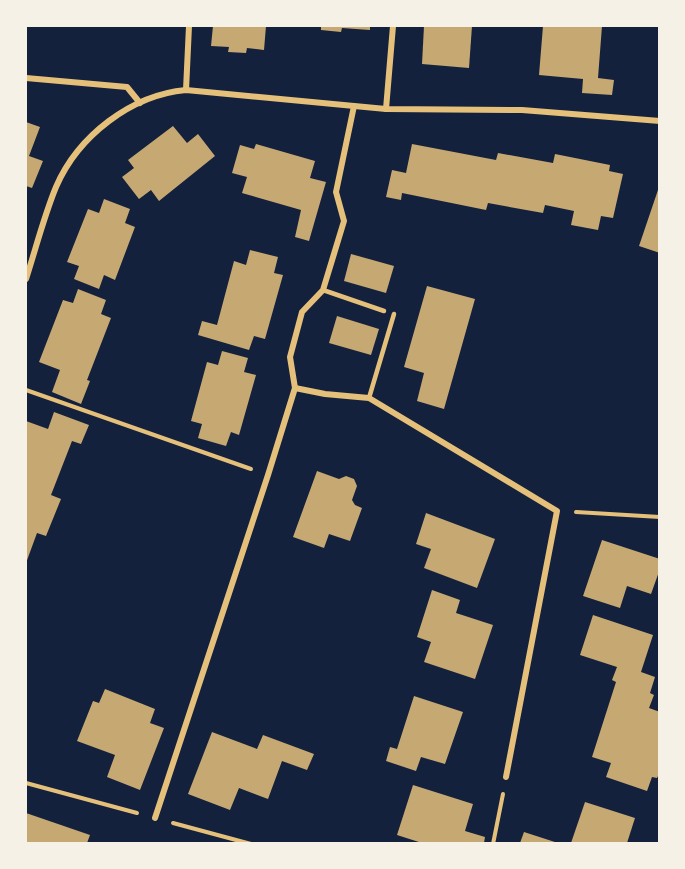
<svg xmlns="http://www.w3.org/2000/svg" width="685" height="869" font-family="Overpass,sans-serif">
  <rect width="100%" height="100%" fill="#14213d"/>
  <g fill="#c6a872">
    <path d="M 213,26 L 266,26 L 264,50 L 247,48 L 246,53 L 228,52 L 229,47 L 211,46 Z"/>
    <path d="M 321,26 L 370,26 L 370,30 L 342,28 L 341,32 L 321,30 Z"/>
    <path d="M 424,26 L 472,26 L 469,68 L 422,64 Z"/>
    <path d="M 543,26 L 602,26 L 598,78 L 614,80 L 612,95 L 582,93 L 583,79 L 539,75 Z"/>
    <path d="M 26,122 L 40,127 L 29,156 L 43,161 L 32,188 L 26,186 Z"/>
    <path d="M 173,126 L 187,143 L 198,134 L 215,156 L 159,201 L 151,190 L 139,199 L 122,177 L 134,168 L 128,160 Z"/>
    <path d="M 256,144 L 315,161 L 310,178 L 326,182 L 309,241 L 295,237 L 301,210 L 242,193 L 247,177 L 232,173 L 240,145 L 254,149 Z"/>
    <path d="M 412,144 L 496,160 L 498,153 L 553,163 L 555,154 L 610,165 L 609,171 L 623,174 L 613,218 L 601,216 L 598,230 L 571,225 L 574,211 L 545,205 L 543,213 L 488,203 L 486,210 L 402,193 L 401,200 L 386,197 L 392,170 L 406,173 Z"/>
    <path d="M 659,187 L 660,187 L 660,253 L 639,246 Z"/>
    <path d="M 104,199 L 130,209 L 125,223 L 135,227 L 115,280 L 104,275 L 99,289 L 74,279 L 79,266 L 67,262 L 88,209 L 99,213 Z"/>
    <path d="M 250,250 L 278,257 L 274,273 L 283,275 L 265,339 L 254,336 L 249,350 L 198,335 L 202,321 L 217,325 L 234,261 L 246,265 Z"/>
    <path d="M 351,254 L 394,266 L 386,293 L 344,281 Z"/>
    <path d="M 427,286 L 475,299 L 444,409 L 417,401 L 424,373 L 404,367 Z"/>
    <path d="M 78,289 L 106,300 L 101,314 L 111,318 L 87,380 L 90,381 L 81,404 L 52,392 L 60,370 L 39,362 L 63,300 L 73,303 Z"/>
    <path d="M 337,316 L 379,329 L 371,355 L 329,343 Z"/>
    <path d="M 222,351 L 248,358 L 244,372 L 256,375 L 239,435 L 231,432 L 226,446 L 198,438 L 202,424 L 191,421 L 207,362 L 218,365 Z"/>
    <path d="M 54,412 L 89,425 L 81,444 L 72,441 L 51,495 L 61,499 L 46,536 L 37,533 L 26,563 L 26,421 L 48,429 Z"/>
    <path d="M 317,471 L 339,479 L 346,476 L 354,479 L 357,486 L 352,500 L 355,505 L 362,508 L 350,541 L 329,534 L 324,548 L 293,537 Z"/>
    <path d="M 426,513 L 495,539 L 477,588 L 424,568 L 431,549 L 416,544 Z"/>
    <path d="M 602,540 L 660,559 L 660,569 L 651,594 L 627,586 L 620,608 L 583,596 Z"/>
    <path d="M 432,590 L 460,600 L 456,613 L 493,625 L 475,679 L 424,662 L 431,642 L 417,637 Z"/>
    <path d="M 593,615 L 653,635 L 641,672 L 655,677 L 650,693 L 654,695 L 649,708 L 660,712 L 660,772 L 657,778 L 652,777 L 647,791 L 606,777 L 611,763 L 592,757 L 616,682 L 612,680 L 617,667 L 580,655 Z"/>
    <path d="M 105,689 L 155,709 L 150,723 L 164,728 L 140,790 L 107,777 L 115,755 L 77,741 L 93,701 L 99,703 Z"/>
    <path d="M 414,696 L 463,712 L 445,764 L 421,757 L 416,771 L 386,761 L 390,747 L 397,749 Z"/>
    <path d="M 212,732 L 257,749 L 263,735 L 314,754 L 307,770 L 282,761 L 268,799 L 239,788 L 230,810 L 188,794 Z"/>
    <path d="M 413,785 L 473,804 L 465,831 L 485,837 L 484,843 L 422,843 L 397,835 Z"/>
    <path d="M 585,802 L 635,818 L 627,843 L 571,843 Z"/>
    <path d="M 26,813 L 90,835 L 87,843 L 26,843 Z"/>
    <path d="M 524,832 L 558,843 L 520,843 Z"/>
  </g>
  <g fill="none" stroke-linecap="round" stroke-linejoin="round">
    <g stroke="#e5c07b" stroke-width="4">
      <path d="M 26,390 L 251,469"/>
      <path d="M 576,512 L 660,517"/>
      <path d="M 26,783 L 137,813"/>
      <path d="M 173,823 L 251,844"/>
      <path d="M 493,844 L 503,794"/>
    </g>
    <g stroke="#e5c07b" stroke-width="4.5">
      <path d="M 323,290 L 384,311"/>
      <path d="M 369,398 L 394,314"/>
    </g>
    <g stroke="#e5c07b" stroke-width="6">
      <path d="M 26,78 L 127,87 L 140,103"/>
      <path d="M 186,90 L 189,26"/>
      <path d="M 386,109 L 393,26"/>
      <path d="M 26,279 C 36,248 44,216 56,187 C 78,136 131,95 186,90 L 386,109 L 522,110 L 660,121"/>
      <path d="M 295,388 L 325,394 L 369,398 L 557,511 L 506,777"/>
      <path d="M 155,818 L 268,475 L 295,388 L 290,357 L 302,312 L 323,290 L 344,221 L 336,192 L 354,106"/>
    </g>
  </g>
  <rect width="685" height="869" fill="none" stroke="#f6f1e7" stroke-width="54"/>
</svg>
